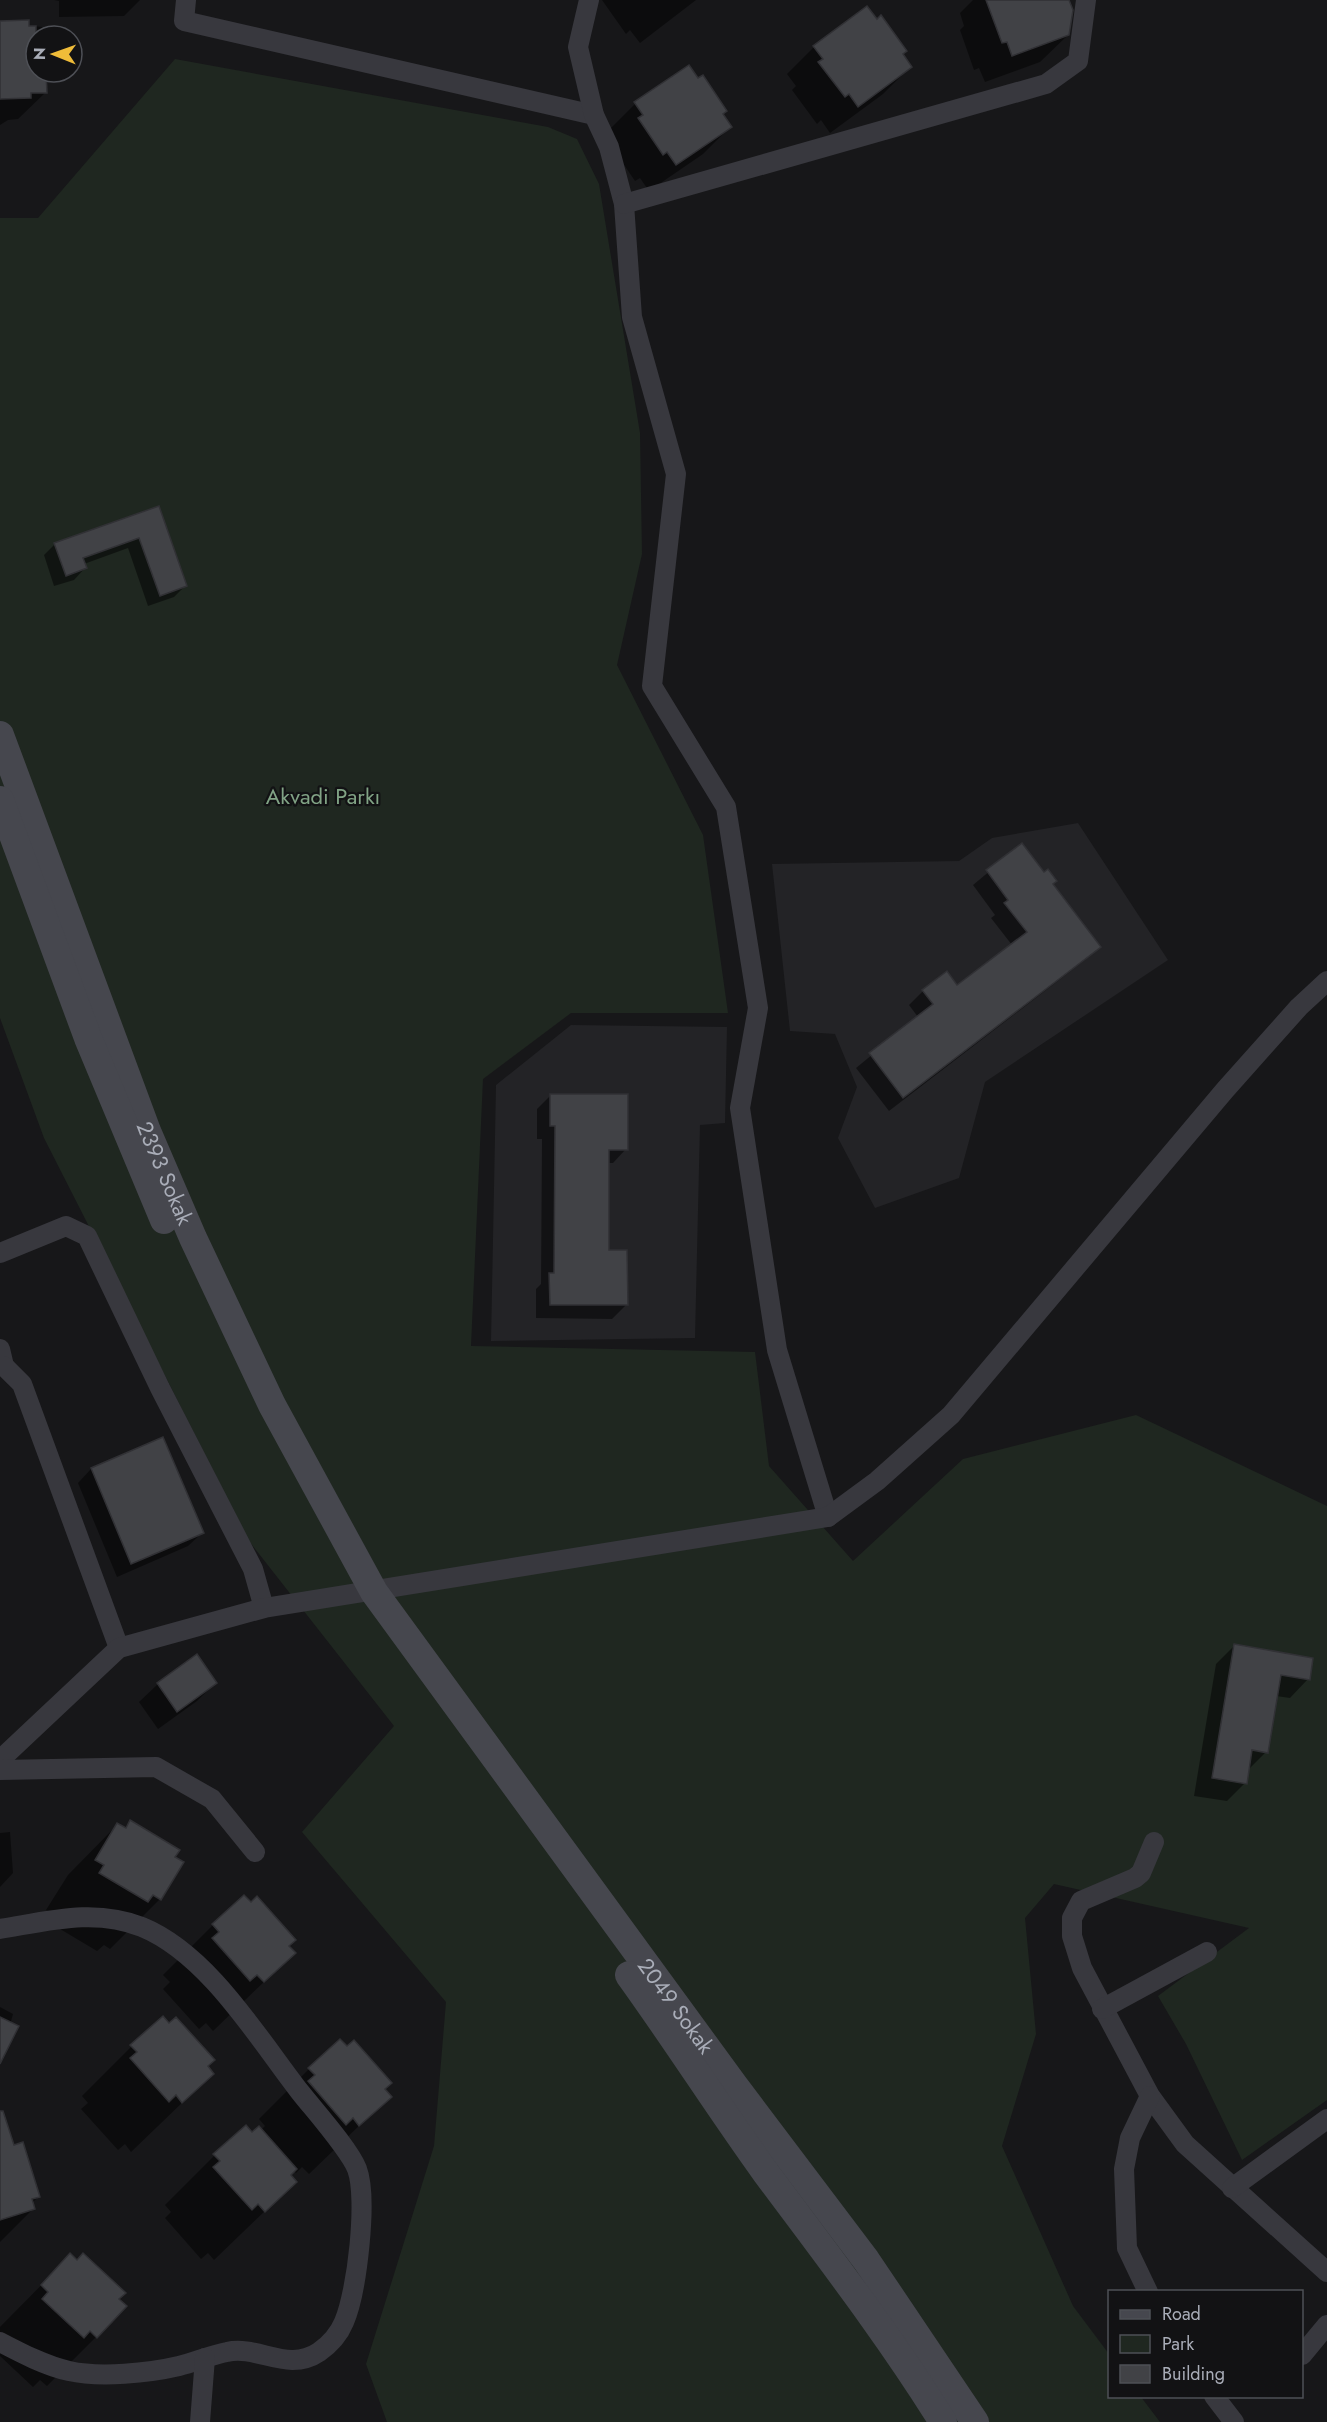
<svg xmlns="http://www.w3.org/2000/svg" width="1327" height="2422" font-family="Jost,sans-serif">
  <rect width="100%" height="100%" fill="#171719"/>
  <g fill="#232326">
    <path d="M 1078,823 L 1168,960 L 985,1082 L 959,1178 L 875,1208 L 838,1138 L 857,1087 L 835,1034 L 790,1031 L 772,864 L 959,861 L 992,838 Z"/>
    <path d="M 571,1025 L 727,1027 L 725,1123 L 700,1125 L 695,1338 L 491,1341 L 496,1085 Z"/>
  </g>
  <path fill="#1f2720" d="M 175,59 L 548,127 L 577,139 L 599,184 L 640,433 L 642,554 L 617,665 L 703,835 L 728,1013 L 571,1013 L 483,1079 L 471,1346 L 755,1352 L 769,1466 L 853,1561 L 963,1459 L 1136,1415 L 1327,1506 L 1327,2100 L 1242,2160 L 1186,2044 L 1158,1996 L 1249,1928 L 1054,1884 L 1025,1918 L 1036,2034 L 1002,2146 L 1073,2306 L 1109,2354 L 1110,2396 L 1141,2397 L 1160,2422 L 387,2422 L 366,2364 L 434,2146 L 446,2002 L 302,1832 L 394,1726 L 249,1541 L 44,1138 L 0,1018 L 0,218 L 38,218 Z"/>
  <g fill="#0007">
    <path d="M 54,0 L 140,0 L 124,16 L 59,17 L 59,1 Z"/>
    <path d="M 602,0 L 696,0 L 640,43 L 630,30 L 626,34 Z"/>
    <path d="M 973,0 L 1067,0 L 1068,35 L 1040,62 L 985,82 L 979,68 L 974,70 L 960,30 L 964,26 L 960,13 Z"/>
    <path d="M 0,23 L 43,27 L 44,36 L 36,36 L 36,72 L 45,72 L 46,92 L 18,119 L 8,120 L 0,125 Z"/>
    <path d="M 814,47 L 902,55 L 910,67 L 883,94 L 830,133 L 821,120 L 817,124 L 792,90 L 796,86 L 787,74 Z"/>
    <path d="M 689,67 L 730,127 L 703,154 L 649,191 L 640,178 L 635,181 L 612,147 L 608,131 L 635,104 Z"/>
    <path d="M 158,508 L 185,586 L 174,597 L 148,606 L 128,548 L 84,564 L 85,568 L 74,580 L 54,586 L 44,555 L 55,544 Z"/>
    <path d="M 1021,845 L 1099,947 L 1085,960 L 889,1111 L 856,1068 L 918,1017 L 909,1005 L 923,991 L 946,973 L 957,987 L 1012,945 L 991,918 L 995,915 L 973,885 Z"/>
    <path d="M 551,1095 L 626,1149 L 613,1163 L 608,1163 L 607,1251 L 626,1305 L 612,1319 L 536,1318 L 536,1289 L 541,1284 L 542,1139 L 537,1139 L 537,1109 Z"/>
    <path d="M 162,1439 L 202,1533 L 188,1546 L 117,1577 L 78,1483 L 91,1469 Z"/>
    <path d="M 1234,1646 L 1308,1679 L 1290,1698 L 1276,1696 L 1266,1752 L 1247,1771 L 1245,1783 L 1227,1801 L 1194,1796 L 1216,1664 Z"/>
    <path d="M 215,1683 L 197,1701 L 158,1729 L 139,1702 L 158,1684 Z"/>
    <path d="M 131,1822 L 173,1858 L 160,1899 L 110,1949 L 104,1945 L 97,1951 L 50,1923 L 55,1915 L 46,1910 L 68,1875 L 117,1825 L 124,1828 Z"/>
    <path d="M 0,1824 L 0,1833 L 10,1832 L 13,1873 L 0,1887 Z"/>
    <path d="M 213,1925 L 288,1946 L 294,1953 L 213,2031 L 206,2023 L 199,2029 L 163,1989 L 170,1982 L 163,1975 Z"/>
    <path d="M 0,2007 L 13,2014 L 0,2061 Z"/>
    <path d="M 132,2046 L 206,2067 L 212,2074 L 131,2152 L 125,2144 L 118,2150 L 81,2109 L 88,2103 L 82,2096 Z"/>
    <path d="M 309,2069 L 383,2090 L 389,2097 L 309,2174 L 302,2167 L 296,2173 L 294,2171 L 289,2176 L 295,2182 L 214,2260 L 208,2253 L 201,2259 L 165,2218 L 171,2212 L 165,2205 L 215,2155 L 261,2130 L 265,2126 L 259,2119 Z"/>
    <path d="M 0,2140 L 39,2196 L 31,2204 L 33,2209 L 0,2242 Z"/>
    <path d="M 70,2256 L 117,2299 L 96,2337 L 47,2386 L 40,2380 L 33,2387 L 0,2356 L 0,2327 Z"/>
  </g>
  <g fill="#414246" stroke="#313135" stroke-width="1.5">
    <path d="M 986,0 L 1069,0 L 1073,10 L 1069,35 L 1012,56 L 1007,42 L 1002,43 Z"/>
    <path d="M 867,6 L 877,19 L 881,15 L 907,51 L 903,54 L 912,67 L 858,107 L 849,94 L 845,97 L 818,62 L 823,59 L 813,46 Z"/>
    <path d="M 29,20 L 29,26 L 36,26 L 36,72 L 46,72 L 47,93 L 31,93 L 31,98 L 0,99 L 0,21 Z"/>
    <path d="M 689,65 L 698,78 L 703,75 L 727,111 L 723,114 L 732,127 L 676,165 L 667,152 L 663,155 L 638,118 L 643,115 L 634,102 Z"/>
    <path d="M 159,506 L 187,586 L 160,596 L 139,538 L 83,558 L 87,568 L 66,576 L 54,543 Z"/>
    <path d="M 1022,843 L 1044,872 L 1048,869 L 1057,881 L 1053,884 L 1101,947 L 903,1098 L 869,1053 L 933,1004 L 922,990 L 947,971 L 957,985 L 1027,932 L 1004,903 L 1008,900 L 986,870 Z"/>
    <path d="M 550,1094 L 628,1094 L 628,1150 L 609,1150 L 609,1250 L 627,1250 L 628,1305 L 550,1305 L 549,1273 L 554,1273 L 555,1126 L 550,1126 Z"/>
    <path d="M 163,1437 L 204,1533 L 131,1564 L 91,1468 Z"/>
    <path d="M 1234,1644 L 1313,1658 L 1310,1680 L 1281,1675 L 1268,1753 L 1252,1750 L 1247,1784 L 1212,1778 Z"/>
    <path d="M 197,1654 L 217,1683 L 177,1712 L 157,1683 Z"/>
    <path d="M 130,1820 L 180,1850 L 175,1857 L 184,1862 L 161,1900 L 153,1895 L 148,1902 L 99,1873 L 104,1865 L 95,1860 L 117,1823 L 126,1828 Z"/>
    <path d="M 244,1895 L 251,1902 L 257,1896 L 296,1940 L 289,1946 L 296,1953 L 264,1982 L 257,1975 L 250,1981 L 212,1938 L 219,1932 L 212,1924 Z"/>
    <path d="M 163,2016 L 169,2023 L 176,2017 L 215,2060 L 208,2066 L 214,2074 L 182,2103 L 176,2095 L 169,2102 L 130,2058 L 137,2052 L 130,2045 Z"/>
    <path d="M 0,2017 L 19,2026 L 0,2064 Z"/>
    <path d="M 340,2039 L 347,2046 L 354,2040 L 392,2083 L 385,2089 L 392,2097 L 359,2126 L 353,2118 L 346,2125 L 308,2081 L 315,2075 L 308,2068 Z"/>
    <path d="M 0,2111 L 3,2111 L 14,2145 L 23,2142 L 40,2197 L 32,2199 L 35,2209 L 0,2220 Z"/>
    <path d="M 246,2125 L 252,2132 L 259,2126 L 297,2169 L 291,2175 L 297,2182 L 265,2212 L 258,2204 L 252,2210 L 213,2167 L 220,2161 L 213,2154 Z"/>
    <path d="M 70,2253 L 77,2260 L 83,2253 L 126,2293 L 119,2299 L 127,2306 L 97,2338 L 90,2331 L 84,2338 L 42,2299 L 48,2292 L 41,2285 Z"/>
  </g>
  <g fill="none" stroke-linecap="round" stroke-linejoin="round">
    <g stroke="#38383e" stroke-width="20">
      <path d="M 186,0 L 184,21 L 594,115"/>
      <path d="M 589,0 L 578,47 L 594,115 L 609,147 L 624,204 L 632,317 L 676,474 L 652,686 L 726,807 L 758,1008 L 740,1108 L 777,1350 L 828,1517"/>
      <path d="M 624,204 L 1046,84 L 1078,61 L 1086,0"/>
      <path d="M 0,1253 L 66,1226 L 87,1236 L 160,1388 L 253,1569 L 264,1608"/>
      <path d="M 0,1349 L 4,1366"/>
      <path d="M 0,1366 L 4,1366 L 22,1384 L 119,1648"/>
      <path d="M 0,1760 L 119,1648 L 264,1608 L 828,1517 L 877,1481 L 951,1415 L 1225,1090 L 1299,1007 L 1327,981"/>
      <path d="M 0,1770 L 156,1767 L 212,1799 L 255,1852"/>
      <path d="M 1154,1842 L 1141,1873 L 1135,1878 L 1081,1901 L 1072,1918 L 1072,1936 L 1082,1968 L 1150,2096 L 1185,2144 L 1327,2272"/>
      <path d="M 0,1929 C 49,1921 95,1908 142,1927 C 208,1954 258,2038 300,2092 C 315,2111 349,2149 357,2169 C 368,2198 357,2292 344,2322 C 339,2334 329,2345 319,2352 C 288,2373 258,2345 227,2352 C 211,2355 195,2362 179,2366 C 149,2373 100,2378 69,2371 C 46,2366 21,2353 0,2342"/>
      <path d="M 1102,2009 L 1207,1952"/>
      <path d="M 1232,2188 L 1327,2119"/>
      <path d="M 1148,2292 L 1127,2248 L 1124,2169 L 1130,2138 L 1150,2096"/>
      <path d="M 1302,2355 L 1327,2325"/>
      <path d="M 1214,2396 L 1234,2422"/>
      <path d="M 200,2422 L 205,2358"/>
    </g>
    <g stroke="#46474e" stroke-width="28">
      <path id="s1" d="M 0,735 L 147,1131 L 193,1238 L 272,1405 L 374,1592 L 734,2085 L 866,2260 L 975,2422"/>
      <path d="M 0,800 L 88,1038 L 164,1220"/>
      <path d="M 629,1975 C 676,2040 719,2108 766,2173 C 827,2255 889,2335 943,2422"/>
    </g>
  </g>
  <g text-anchor="middle" stroke-width="4.5" stroke-linejoin="round" paint-order="stroke">
    <g font-size="22" fill="#81a385" stroke="#121214">
      <text x="323" y="804">Akvadi Parkı</text>
    </g>
    <g font-size="22" fill="#a9adb8" stroke="#121214">
      <text dy="8" stroke="none"><textPath href="#s1" startOffset="468">2393 Sokak</textPath></text>
      <text dy="8" stroke="none"><textPath href="#s1" startOffset="1449">2049 Sokak</textPath></text>
    </g>
  </g>
  <rect x="1108" y="2290" width="195" height="108" fill="#121214" stroke="#4e5056" stroke-width="1.5"/>
  <rect x="1120" y="2310" width="30" height="9" fill="#46474e" stroke="#4e5056" stroke-width="1.5"/>
  <text x="1162" y="2320" font-size="18" fill="#a9adb8">Road</text>
  <rect x="1120" y="2335" width="30" height="18" fill="#1f2720" stroke="#4e5056" stroke-width="1.5"/>
  <text x="1162" y="2350" font-size="18" fill="#a9adb8">Park</text>
  <rect x="1120" y="2365" width="30" height="18" fill="#414246" stroke="#4e5056" stroke-width="1.5"/>
  <text x="1162" y="2380" font-size="18" fill="#a9adb8">Building</text>
  <g transform="translate(54 54) rotate(271)"><circle r="28" fill="#121214" stroke="#4e5056" stroke-width="1.5"/>
  <path d="M0-4.5L10 22L0 15L-10 22Z" fill="#efbc39"/>
  <text y="-9" font-size="16" font-weight="bold" text-anchor="middle" fill="#a9adb8">N</text>
  </g>
</svg>
